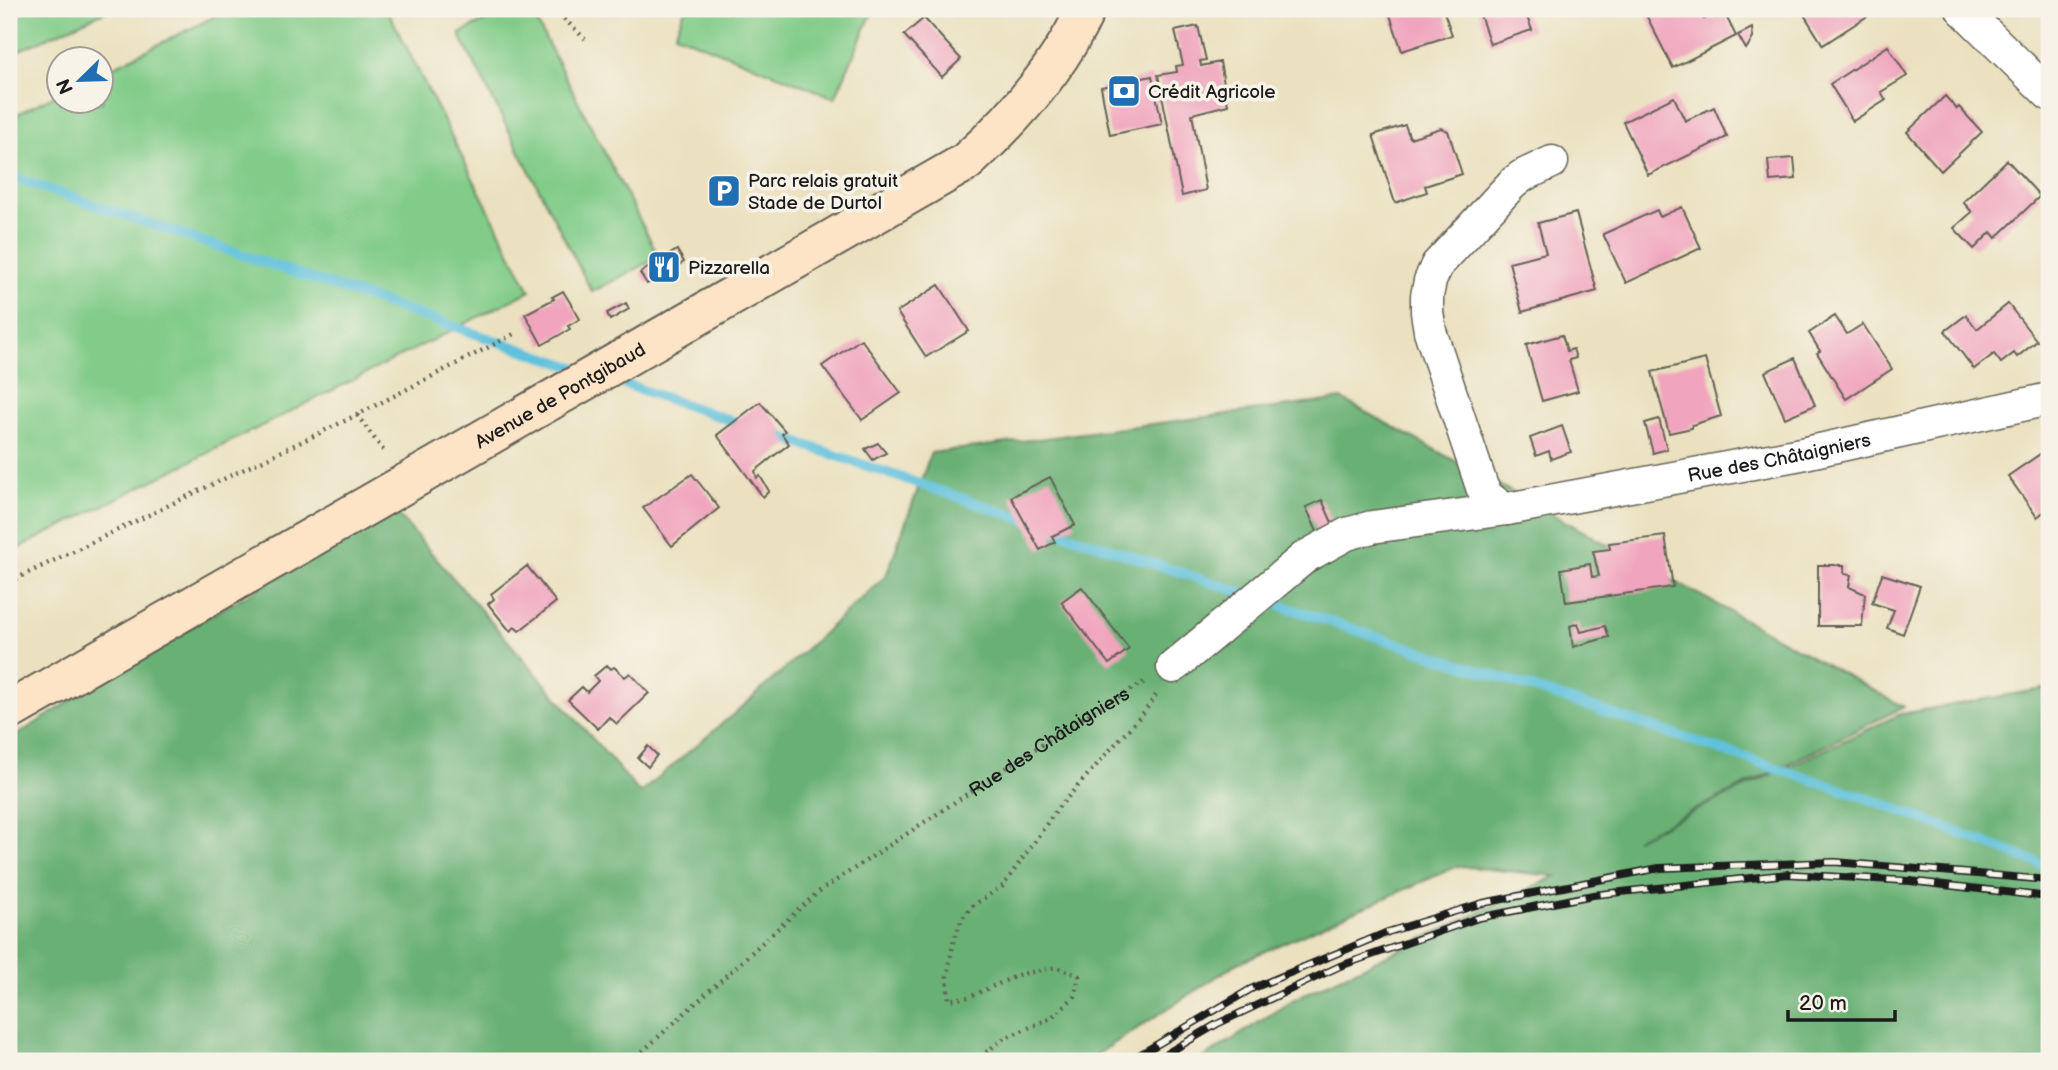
<svg xmlns="http://www.w3.org/2000/svg" width="2058" height="1070" font-family="'Balsamiq Sans',sans-serif">
  <rect width="100%" height="100%" fill="#f7f3e8"/>
  <filter id="ink" filterUnits="userSpaceOnUse"><feTurbulence type="fractalNoise" baseFrequency=".0143" numOctaves="2"/><feDisplacementMap in="SourceGraphic" scale="14" xChannelSelector="R" yChannelSelector="G"/><feConvolveMatrix kernelMatrix="1 2 1 2 8 2 1 2 1" color-interpolation-filters="sRGB"/></filter>
  <filter id="wash" filterUnits="userSpaceOnUse"><feTurbulence type="fractalNoise" baseFrequency=".00686" numOctaves="4" result="noise"/><feDisplacementMap in="SourceGraphic" scale="28" xChannelSelector="R" yChannelSelector="G"/><feGaussianBlur stdDeviation="1.57" result="paint"/><feColorMatrix in="noise" values="0 0 0 0 0 0 0 0 0 0 0 0 0 0 0 0 0 1.4 0 .05"/><feComposite in="paint" operator="in"/></filter>
  <g filter="url(#wash)">
    <rect width="100%" height="100%" fill="#ebe1c0"/>
    <g fill="#82cc89" stroke="#4f7452" stroke-width="2">
      <path d="M 9,9 L 111,9 L 9,55 Z"/>
      <path d="M 230,9 L 387,9 L 530,291 L 9,553 L 9,118 L 59,93 L 60,102 L 102,102 L 102,72 Z"/>
      <path d="M 508,9 L 530,9 L 659,257 L 592,292 L 459,34 Z"/>
      <path d="M 685,9 L 870,9 L 873,10 L 835,98 L 675,34 Z"/>
    </g>
    <path fill="#69b075" stroke="#426648" stroke-width="2" d="M 1342,399 L 1904,707 L 1635,839 L 1900,714 L 2049,688 L 2049,1061 L 1199,1061 L 1296,998 L 1556,876 L 1458,866 L 1238,963 L 1087,1061 L 9,1061 L 9,740 L 141,656 L 394,510 L 640,793 L 749,701 L 886,576 L 931,453 Z"/>
    <g fill="none" stroke-linecap="round" stroke-linejoin="round">
      <g stroke="#5ec1dc" stroke-width="10">
        <path d="M 9,176 L 585,371"/>
        <path d="M 607,378 L 747,426"/>
        <path d="M 773,434 L 1143,560 L 1864,797 L 2049,867"/>
      </g>
    </g>
    <g id="blocks">
      <g fill="#f0a4be">
        <path d="M 1388,9 L 1443,9 L 1452,35 L 1402,51 Z"/>
        <path d="M 1478,9 L 1524,9 L 1532,30 L 1490,44 Z"/>
        <path d="M 1643,9 L 1699,9 L 1704,19 L 1714,14 L 1716,18 L 1725,14 L 1736,36 L 1673,68 Z"/>
        <path d="M 1809,9 L 1865,9 L 1869,15 L 1823,45 L 1803,13 Z"/>
        <path d="M 924,18 L 961,59 L 942,77 L 904,35 Z"/>
        <path d="M 1198,26 L 1206,60 L 1200,61 L 1201,66 L 1220,62 L 1228,105 L 1192,114 L 1206,190 L 1182,196 L 1158,75 L 1177,72 L 1176,66 L 1183,65 L 1175,31 Z"/>
        <path d="M 1752,28 L 1753,38 L 1746,49 L 1738,35 Z"/>
        <path d="M 1888,46 L 1907,76 L 1881,92 L 1886,100 L 1853,121 L 1830,84 Z"/>
        <path d="M 1152,76 L 1162,124 L 1110,135 L 1101,87 Z"/>
        <path d="M 1945,96 L 1957,109 L 1959,107 L 1982,132 L 1941,171 L 1907,132 Z"/>
        <path d="M 1674,97 L 1685,121 L 1714,107 L 1727,137 L 1648,175 L 1623,122 Z"/>
        <path d="M 1405,125 L 1410,138 L 1441,128 L 1448,131 L 1462,174 L 1425,186 L 1427,192 L 1395,203 L 1373,135 Z"/>
        <path d="M 1794,158 L 1796,179 L 1770,181 L 1768,160 Z"/>
        <path d="M 2007,160 L 2040,196 L 1996,238 L 1991,232 L 1974,249 L 1954,228 L 1972,212 L 1963,202 Z"/>
        <path d="M 1682,207 L 1701,248 L 1626,283 L 1603,234 L 1657,210 L 1660,217 Z"/>
        <path d="M 1576,213 L 1597,291 L 1522,312 L 1509,262 L 1546,253 L 1538,223 Z"/>
        <path d="M 677,250 L 684,262 L 647,284 L 640,273 Z"/>
        <path d="M 939,285 L 969,331 L 926,357 L 897,312 Z"/>
        <path d="M 563,291 L 580,319 L 568,326 L 570,329 L 542,345 L 525,314 L 554,299 L 552,297 Z"/>
        <path d="M 626,303 L 629,309 L 610,320 L 607,313 Z"/>
        <path d="M 2008,304 L 2037,341 L 2017,357 L 2014,353 L 2001,363 L 1994,354 L 1974,369 L 1945,331 L 1966,315 L 1977,329 Z"/>
        <path d="M 1835,316 L 1847,334 L 1863,324 L 1892,369 L 1846,399 L 1817,353 L 1820,351 L 1809,333 Z"/>
        <path d="M 1562,335 L 1567,351 L 1573,349 L 1576,358 L 1569,360 L 1578,391 L 1542,401 L 1526,345 Z"/>
        <path d="M 861,339 L 901,393 L 862,420 L 822,366 Z"/>
        <path d="M 1795,358 L 1815,405 L 1785,418 L 1765,372 Z"/>
        <path d="M 1705,359 L 1721,416 L 1692,425 L 1692,428 L 1669,433 L 1652,372 Z"/>
        <path d="M 760,402 L 785,431 L 782,434 L 789,444 L 755,471 L 757,478 L 760,476 L 769,491 L 763,497 L 717,435 Z"/>
        <path d="M 1659,419 L 1667,449 L 1653,453 L 1645,423 Z"/>
        <path d="M 1562,426 L 1571,452 L 1551,459 L 1549,451 L 1536,456 L 1530,438 Z"/>
        <path d="M 878,443 L 886,453 L 873,460 L 865,449 Z"/>
        <path d="M 2049,448 L 2049,508 L 2037,517 L 2008,476 Z"/>
        <path d="M 692,474 L 719,508 L 672,546 L 643,508 Z"/>
        <path d="M 1050,477 L 1075,525 L 1052,536 L 1055,542 L 1040,550 L 1011,497 Z"/>
        <path d="M 1322,500 L 1334,527 L 1318,534 L 1306,507 Z"/>
        <path d="M 1665,536 L 1673,587 L 1566,602 L 1561,569 L 1590,564 L 1592,577 L 1599,576 L 1593,551 L 1610,549 L 1609,543 Z"/>
        <path d="M 1818,565 L 1844,565 L 1844,574 L 1851,575 L 1849,587 L 1865,594 L 1862,626 L 1818,626 Z"/>
        <path d="M 527,566 L 556,602 L 519,631 L 515,627 L 510,631 L 488,604 L 494,599 L 491,594 Z"/>
        <path d="M 1882,574 L 1920,586 L 1903,634 L 1887,628 L 1894,610 L 1872,603 Z"/>
        <path d="M 1082,587 L 1129,649 L 1109,664 L 1061,602 Z"/>
        <path d="M 1578,623 L 1581,632 L 1605,626 L 1609,637 L 1573,647 L 1570,626 Z"/>
        <path d="M 607,665 L 611,669 L 614,667 L 625,677 L 630,673 L 649,693 L 617,724 L 609,717 L 598,729 L 568,700 L 582,687 L 587,692 L 598,681 L 594,676 Z"/>
        <path d="M 648,746 L 657,755 L 648,767 L 638,758 Z"/>
      </g>
    </g>
  </g>
  <g filter="url(#ink)">
    <use href="#blocks" fill-opacity="0" stroke="#646155" stroke-width="2"/>
    <g fill="none" stroke-linecap="round" stroke-linejoin="round">
      <defs>
        <g id="street">
          <path d="M 1962,9 L 2049,94"/>
          <path id="s2" d="M 1552,162 L 1522,176 L 1512,184 L 1437,265 L 1430,281 L 1427,296 L 1427,312 L 1430,331 L 1482,487 L 1487,496 L 1501,507 L 1507,509 L 1518,507 L 1801,454 L 2049,399"/>
          <path d="M 1173,667 L 1305,557 L 1347,534 L 1372,527 L 1507,509"/>
        </g>
        <g id="secondary">
          <path id="s3" d="M 9,711 L 966,162 C 1014,119 1059,68 1086,9"/>
        </g>
      </defs>
      <use href="#street" stroke="#646155" stroke-width="35"/>
      <use href="#secondary" stroke="#646155" stroke-width="42"/>
      <g stroke="#646155" stroke-width="4.5" stroke-dasharray="2 5" stroke-linecap="butt">
        <path d="M 554,9 L 585,39"/>
        <path d="M 357,415 L 386,454"/>
        <path d="M 9,582 L 357,415 L 514,334"/>
        <path id="s1" d="M 632,1061 L 817,893 L 1087,715 L 1144,682"/>
        <path d="M 975,1061 L 1003,1039 L 1051,1018 L 1075,996 L 1079,976 L 1056,967 L 1018,975 L 969,997 L 949,1000 L 947,976 L 954,939 L 962,919 L 972,906 L 1003,886 L 1058,808 L 1145,711 L 1156,695"/>
      </g>
      <use href="#street" stroke="#fff" stroke-width="32"/>
      <use href="#secondary" stroke="#fee4c6" stroke-width="38"/>
      <defs>
        <g id="rail">
          <path d="M 1129,1061 L 1251,989 L 1388,932 L 1483,903 L 1659,868 L 1835,862 L 2049,880"/>
          <path d="M 1154,1061 L 1217,1024 L 1340,966 L 1478,918 L 1593,895 L 1788,874 L 1910,881 L 2049,897"/>
        </g>
      </defs>
      <use href="#rail" stroke="#1c1c1c" stroke-width="8"/>
      <use href="#rail" stroke="#f7f3e8" stroke-width="5" stroke-dasharray="16" stroke-linecap="butt"/>
    </g>
  </g>
  <defs>
    <symbol id="bank-square" viewBox="-11 -11 22 22"><rect x="-9" y="-9" width="18" height="18" rx="4" fill="#1f6fb2" stroke="#f7f3e8"/><path d="M-6-4H6V4H-6ZM0-2.3a2.3 2.3 0 1 0 0 4.6a2.3 2.3 0 1 0 0-4.6Z" fill="#fff"/></symbol>
    <symbol id="parking-square" viewBox="-11 -11 22 22"><rect x="-9" y="-9" width="18" height="18" rx="4" fill="#1f6fb2" stroke="#f7f3e8"/><path d="M-3.5-5.5H1a3.5 3.5 0 0 1 0 7H-1V5.5H-3.5ZM-1-3.4V-.6H.8a1.4 1.4 0 0 0 0-2.8Z" fill="#fff"/></symbol>
    <symbol id="restaurant-square" viewBox="-11 -11 22 22"><rect x="-9" y="-9" width="18" height="18" rx="4" fill="#1f6fb2" stroke="#f7f3e8"/><path d="M-5-6h1v4h1v-4h1v4h1v-4h1v5L-1.5 .5V6h-2V.5L-5-1ZM5-6V6H3V1.5H1.5Q1.5-4 5-6Z" fill="#fff"/></symbol>
  </defs>
  <g fill-rule="evenodd">
    <use href="#bank-square" x="1105" y="72" width="38" height="38"/>
    <use href="#parking-square" x="705" y="172" width="38" height="38"/>
    <use href="#restaurant-square" x="645" y="248" width="38" height="38"/>
  </g>
  <g text-anchor="middle" stroke-width="7" stroke-linejoin="round" paint-order="stroke">
    <g font-size="19" fill="#1c1c1c" stroke="#f7f3e8" text-anchor="start">
      <text x="1148" y="98">Crédit Agricole</text>
      <text x="748" y="187">Parc relais gratuit<tspan x="748" dy="22">Stade de Durtol</tspan></text>
      <text x="688" y="274">Pizzarella</text>
    </g>
    <g font-size="19" fill="#1c1c1c" stroke="#f7f3e8">
      <text dy="7" stroke="none"><textPath href="#s3" startOffset="635">Avenue de Pontgibaud</textPath></text>
      <text dy="7" stroke="none"><textPath href="#s2" startOffset="700">Rue des Châtaigniers</textPath></text>
      <text dy="7" stroke="none"><textPath href="#s1" startOffset="527">Rue des Châtaigniers</textPath></text>
    </g>
  </g>
  <rect width="2058" height="1070" fill="none" stroke="#f7f3e8" stroke-width="35"/>
  <g transform="translate(80 80) rotate(247)"><circle r="33" fill="#f7f3e8" stroke="#9f9d96" stroke-width="2"/>
  <path d="M0-5L12 26L0 18L-12 26Z" fill="#1f6fb2"/>
  <text y="-10" font-size="19" font-weight="bold" text-anchor="middle" fill="#1c1c1c">N</text>
  </g>
  <path d="M1788 1010v10h107v-10" fill="none" stroke="#1c1c1c" stroke-width="3.5"/>
  <text x="1799" y="1010" font-size="21" fill="#1c1c1c" stroke="#f7f3e8" stroke-width="5" paint-order="stroke">20 m</text>
</svg>
